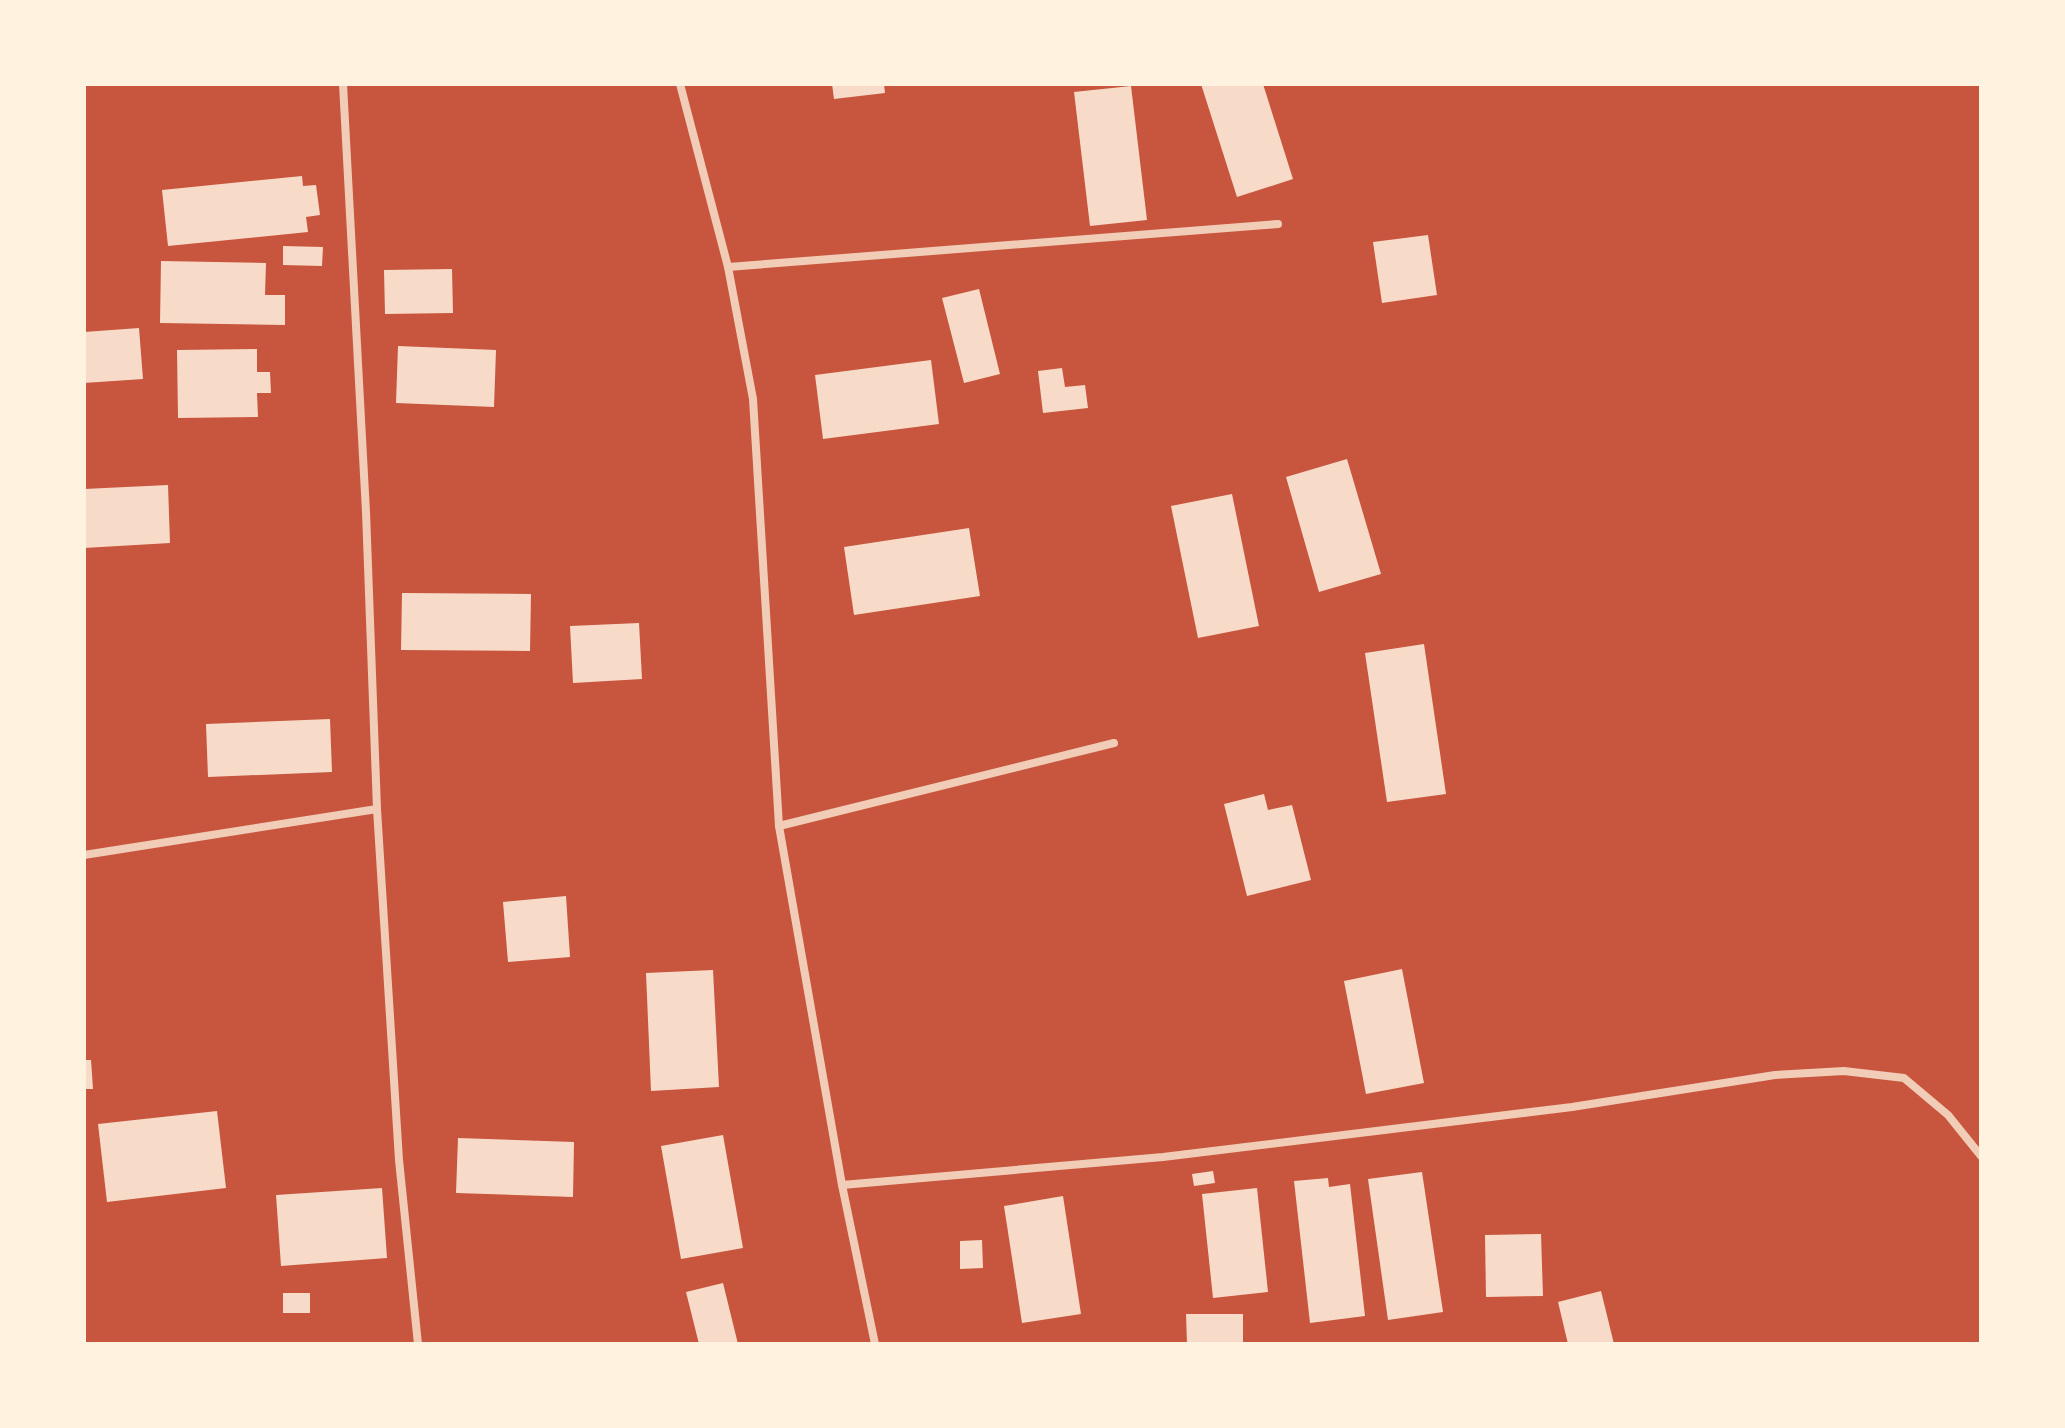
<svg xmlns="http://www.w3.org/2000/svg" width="2065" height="1428" font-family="'Crimson Pro',serif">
  <rect width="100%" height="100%" fill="#c8553d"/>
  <g fill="#f7dbc8">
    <path d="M 832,84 L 884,84 L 885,93 L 834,99 Z"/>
    <path d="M 1201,84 L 1263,84 L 1293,179 L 1237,197 Z"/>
    <path d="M 1131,86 L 1147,220 L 1090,226 L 1074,92 Z"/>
    <path d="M 302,176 L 303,186 L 316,185 L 320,215 L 306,217 L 308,232 L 168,246 L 162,190 Z"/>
    <path d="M 1428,235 L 1437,295 L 1382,303 L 1373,242 Z"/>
    <path d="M 283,246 L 323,247 L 322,266 L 283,265 Z"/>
    <path d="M 161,261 L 266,263 L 265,295 L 285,295 L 285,325 L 160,323 Z"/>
    <path d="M 452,269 L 453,313 L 385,314 L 384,270 Z"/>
    <path d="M 979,289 L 1000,374 L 964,383 L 942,298 Z"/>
    <path d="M 139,328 L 143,379 L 84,383 L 84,332 Z"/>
    <path d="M 398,346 L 496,350 L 494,407 L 396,403 Z"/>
    <path d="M 257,349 L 257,372 L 270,372 L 271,393 L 257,393 L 258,417 L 178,418 L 177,350 Z"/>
    <path d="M 931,360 L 939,424 L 823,439 L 815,375 Z"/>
    <path d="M 1062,368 L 1065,387 L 1085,385 L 1088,408 L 1043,413 L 1038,371 Z"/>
    <path d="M 1347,459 L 1381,574 L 1319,592 L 1286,477 Z"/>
    <path d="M 168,485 L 170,543 L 84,548 L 84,489 Z"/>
    <path d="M 1232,494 L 1259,626 L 1198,638 L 1171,506 Z"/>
    <path d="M 969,528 L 980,596 L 854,615 L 844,547 Z"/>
    <path d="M 402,593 L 531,594 L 530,651 L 401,650 Z"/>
    <path d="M 639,623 L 642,679 L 573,683 L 570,626 Z"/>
    <path d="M 1424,644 L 1446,794 L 1387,802 L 1365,653 Z"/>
    <path d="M 330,719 L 332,772 L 208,777 L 206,724 Z"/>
    <path d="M 1264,794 L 1268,810 L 1292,805 L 1311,880 L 1247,896 L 1224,804 Z"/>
    <path d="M 566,896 L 570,957 L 508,962 L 503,902 Z"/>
    <path d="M 1402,969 L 1424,1083 L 1366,1094 L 1344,981 Z"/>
    <path d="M 713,970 L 719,1087 L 651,1091 L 646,973 Z"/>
    <path d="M 84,1060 L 91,1060 L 93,1089 L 84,1089 Z"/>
    <path d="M 217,1111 L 226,1188 L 107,1202 L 98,1124 Z"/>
    <path d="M 723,1135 L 743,1248 L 681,1259 L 661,1146 Z"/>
    <path d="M 458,1138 L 574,1142 L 573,1197 L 456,1193 Z"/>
    <path d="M 1213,1171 L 1215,1183 L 1194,1186 L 1192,1174 Z"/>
    <path d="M 1422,1172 L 1443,1312 L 1388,1320 L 1368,1179 Z"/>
    <path d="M 1328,1178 L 1329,1187 L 1350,1184 L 1365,1316 L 1310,1323 L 1294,1181 Z"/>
    <path d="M 382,1188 L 387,1258 L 281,1266 L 276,1195 Z"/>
    <path d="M 1257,1188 L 1268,1292 L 1213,1298 L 1202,1194 Z"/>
    <path d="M 1063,1196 L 1081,1314 L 1022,1323 L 1004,1206 Z"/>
    <path d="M 1541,1234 L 1543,1296 L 1486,1297 L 1485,1235 Z"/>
    <path d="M 982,1240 L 983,1268 L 960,1269 L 960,1241 Z"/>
    <path d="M 723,1283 L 738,1344 L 699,1344 L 686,1292 Z"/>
    <path d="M 1601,1291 L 1614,1344 L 1568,1344 L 1558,1302 Z"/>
    <rect x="283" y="1293" width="27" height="20"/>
    <path d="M 1186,1314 L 1243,1314 L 1243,1344 L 1187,1344 Z"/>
  </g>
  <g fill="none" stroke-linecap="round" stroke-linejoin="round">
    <g stroke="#f1ccb7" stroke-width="8">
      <path d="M 680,84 L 728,267 L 753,399 L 779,826 L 842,1185 L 875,1344"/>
      <path d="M 728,267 L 1278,224"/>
      <path d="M 377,809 L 399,1160 L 418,1344"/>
      <path d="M 779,826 L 1114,743"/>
      <path d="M 84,855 L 377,809 L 366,512 L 343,84"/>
      <path d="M 842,1185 L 1163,1157 L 1572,1107 L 1775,1075 L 1844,1071 L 1904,1078 L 1948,1115 L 1981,1156"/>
    </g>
  </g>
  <rect width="2065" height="1428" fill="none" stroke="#fff3e0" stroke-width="172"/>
</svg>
